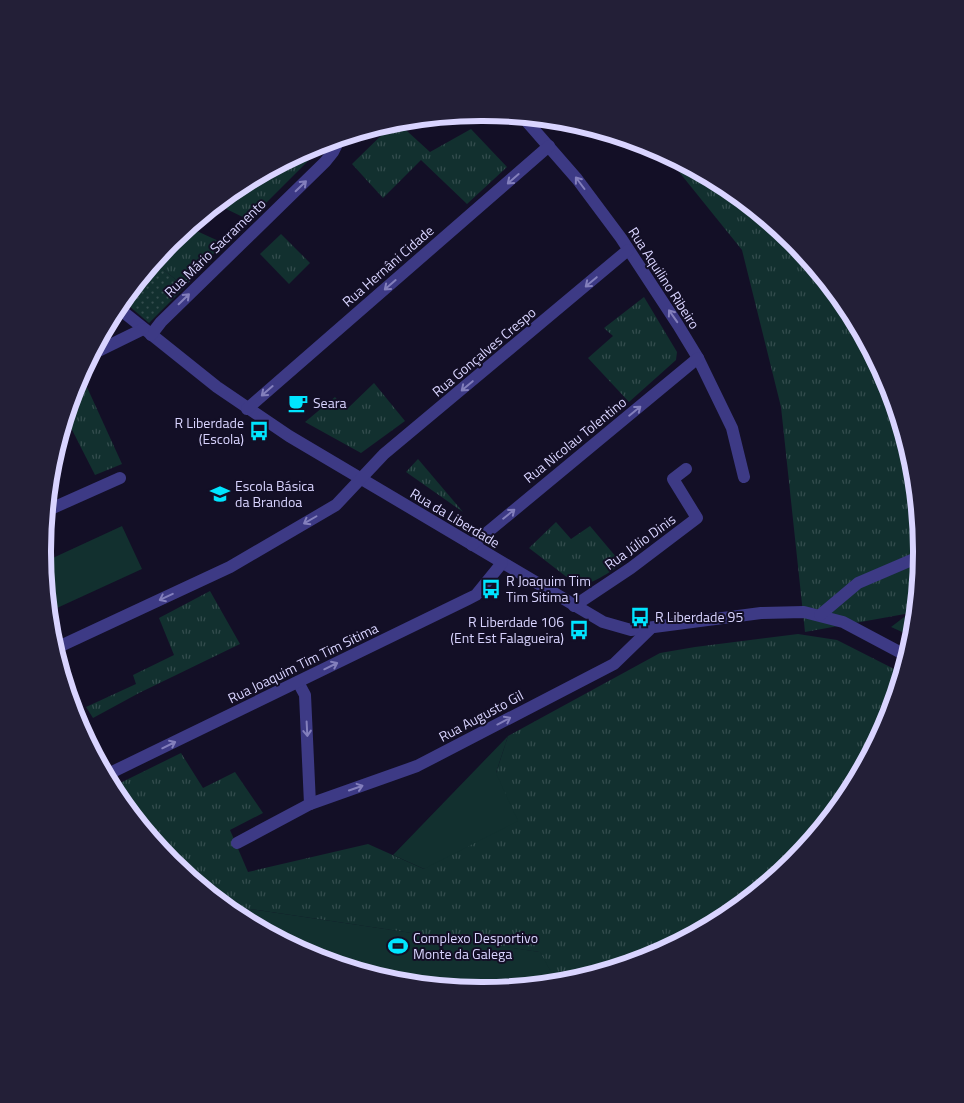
<svg xmlns="http://www.w3.org/2000/svg" width="964" height="1103" font-family="'Titillium Web',sans-serif">
  <defs>
    <pattern id="grass-tufts" width="24" height="20" patternUnits="userSpaceOnUse" patternTransform="scale(1.25)"><rect width="24" height="20" fill="#12302f"/><path d="M3 7l-1-3M5 7V3M7 7l1-3M15 17l-1-3M17 17v-4M19 17l1-3" fill="none" stroke="#344d4e"/></pattern>
    <pattern id="park-dots" width="8" height="8" patternUnits="userSpaceOnUse" patternTransform="scale(1.25)"><rect width="8" height="8" fill="#12302f"/><path d="M2 2h.1M6 6h.1" fill="none" stroke="#344d4e" stroke-width="1.8" stroke-linecap="round"/></pattern>
  </defs>
  <rect width="100%" height="100%" fill="#130f26"/>
  <g fill="url(#grass-tufts)">
    <path d="M 396,121 L 430,152 L 471,129 L 507,167 L 467,204 L 421,160 L 383,198 L 352,164 Z"/>
    <path d="M 303,151 L 309,160 L 249,220 L 216,204 L 238,186 Z"/>
    <path d="M 663,152 L 726,186 L 793,241 L 848,308 L 888,384 L 913,466 L 921,551 L 916,612 L 805,632 L 781,407 L 742,250 Z"/>
    <path d="M 188,227 L 223,243 L 185,287 L 154,262 L 171,241 Z"/>
    <path d="M 281,234 L 310,263 L 289,284 L 260,254 Z"/>
    <path d="M 644,297 L 677,352 L 676,360 L 629,402 L 588,358 L 613,336 L 604,328 Z"/>
    <path d="M 81,374 L 122,464 L 95,475 L 66,418 Z"/>
    <path d="M 374,383 L 405,421 L 361,453 L 305,422 L 335,397 L 346,410 Z"/>
    <path d="M 418,459 L 463,512 L 406,472 Z"/>
    <path d="M 556,522 L 571,539 L 590,526 L 622,564 C 609,572 593,585 577,585 L 529,548 Z"/>
    <path d="M 210,591 L 240,644 L 139,693 L 93,718 L 86,707 L 136,684 L 133,675 L 174,655 L 159,618 Z"/>
    <path d="M 798,634 L 837,640 L 902,673 C 897,689 894,706 888,721 C 840,829 758,908 651,957 C 625,969 595,974 567,983 L 558,984 L 539,952 L 223,905 L 171,862 L 112,787 L 181,753 L 203,788 L 235,772 L 263,813 L 230,830 L 248,872 L 368,844 L 424,869 L 496,773 L 508,736 L 660,653 L 695,647 Z"/>
  </g>
  <path fill="url(#park-dots)" d="M 154,262 L 185,287 L 149,323 L 122,300 Z"/>
  <g fill="#12302f">
    <path d="M 122,526 L 142,569 L 57,608 L 46,582 L 44,562 Z"/>
    <path d="M 916,608 L 913,637 L 891,627 Z"/>
    <path d="M 508,736 L 496,773 L 518,821 L 424,869 L 393,855 Z"/>
    <path d="M 223,905 L 540,952 L 558,984 L 482,991 L 396,982 L 314,957 L 238,917 Z"/>
  </g>
  <g fill="none" stroke-linecap="round" stroke-linejoin="round">
    <g stroke="#3d3a85" stroke-width="12">
      <path d="M 522,116 L 577,179 L 621,238 L 678,325 L 698,358 L 732,428 L 744,477"/>
      <path d="M 117,307 L 217,387 L 289,436 L 603,622 L 631,630 L 761,613 L 804,612 L 843,622 L 907,656"/>
      <path d="M 151,335 L 161,322 L 325,162 L 333,152 L 338,142 L 337,138"/>
      <path d="M 92,354 L 143,329"/>
      <path d="M 247,409 L 549,146"/>
      <path d="M 46,511 L 120,478"/>
      <path d="M 472,545 L 698,358"/>
      <path d="M 574,606 L 631,568 L 697,518 L 673,479 L 686,469"/>
      <path d="M 820,615 L 858,583 L 921,556"/>
      <path d="M 54,649 L 230,567 L 336,505 L 384,454 L 628,250"/>
      <path d="M 298,682 L 305,695 L 310,804"/>
      <path d="M 106,775 L 468,599 L 476,595 L 502,563"/>
      <path d="M 237,843 L 310,804 L 417,766 L 614,664 L 650,629"/>
    </g>
  </g>
  <defs><path id="oneway-shaft" d="M-6 0H5M1.5-3L5.5 0L1.5 3" fill="none" stroke-width="1.6" stroke-linecap="round" stroke-linejoin="round" transform="scale(1.25)"/></defs>
  <g stroke="#837fbc">
    <use href="#oneway-shaft" transform="translate(513 179) rotate(139)"/>
    <use href="#oneway-shaft" transform="translate(580 183) rotate(-127)"/>
    <use href="#oneway-shaft" transform="translate(301 186) rotate(-44)"/>
    <use href="#oneway-shaft" transform="translate(591 282) rotate(140)"/>
    <use href="#oneway-shaft" transform="translate(390 285) rotate(139)"/>
    <use href="#oneway-shaft" transform="translate(184 299) rotate(-44)"/>
    <use href="#oneway-shaft" transform="translate(673 316) rotate(-125)"/>
    <use href="#oneway-shaft" transform="translate(467 386) rotate(140)"/>
    <use href="#oneway-shaft" transform="translate(267 391) rotate(139)"/>
    <use href="#oneway-shaft" transform="translate(635 411) rotate(-39)"/>
    <use href="#oneway-shaft" transform="translate(509 514) rotate(-39)"/>
    <use href="#oneway-shaft" transform="translate(310 520) rotate(150)"/>
    <use href="#oneway-shaft" transform="translate(166 597) rotate(155)"/>
    <use href="#oneway-shaft" transform="translate(331 666) rotate(-26)"/>
    <use href="#oneway-shaft" transform="translate(504 721) rotate(-28)"/>
    <use href="#oneway-shaft" transform="translate(307 729) rotate(87)"/>
    <use href="#oneway-shaft" transform="translate(169 745) rotate(-26)"/>
    <use href="#oneway-shaft" transform="translate(356 788) rotate(-19)"/>
  </g>
  <defs>
    <symbol id="cafe-bare" viewBox="-9 -9 18 18"><path d="M-5.5-4.5H6V0H3Q3 3.5 0 3.5H-2.5Q-5.5 3.5-5.5 0ZM3-3.2v2h1.7v-2ZM-6 4.5H4V6H-6Z" fill="#00e5ff" stroke="#130f26" stroke-width="2.5" paint-order="stroke"/></symbol>
    <symbol id="bus-bare" viewBox="-9 -9 18 18"><path d="M-5-6H5V4H4V6H2V4H-2V6H-4V4H-5ZM-3.5-4V0h7V-4ZM-3.5 1.2v1.5H-2V1.2ZM2 1.2v1.5H3.5V1.2Z" fill="#00e5ff" stroke="#130f26" stroke-width="2.5" paint-order="stroke"/></symbol>
    <symbol id="school-bare" viewBox="-9 -9 18 18"><path d="M0-5L7-2L0 1L-7-2ZM-4 1L0 2.5L4 1V4Q0 6-4 4Z" fill="#00e5ff" stroke="#130f26" stroke-width="2.5" paint-order="stroke"/></symbol>
    <symbol id="stadium-bare" viewBox="-9 -9 18 18"><path d="M0-5a6.5 5 0 1 0 0 10a6.5 5 0 1 0 0-10ZM-3.5-1.8h7v3.6h-7Z" fill="#00e5ff" stroke="#130f26" stroke-width="2.5" paint-order="stroke"/></symbol>
  </defs>
  <g fill-rule="evenodd">
    <use href="#cafe-bare" x="284" y="389" width="28" height="28"/>
    <use href="#bus-bare" x="245" y="417" width="28" height="28"/>
    <use href="#school-bare" x="206" y="480" width="28" height="28"/>
    <use href="#bus-bare" x="477" y="575" width="28" height="28"/>
    <use href="#bus-bare" x="626" y="603" width="28" height="28"/>
    <use href="#bus-bare" x="565" y="616" width="28" height="28"/>
    <use href="#stadium-bare" x="384" y="932" width="28" height="28"/>
  </g>
  <g text-anchor="middle" stroke-width="4" stroke-linejoin="round" paint-order="stroke">
    <g font-size="14" fill="#d9d4ff" stroke="#130f26">
      <text transform="translate(215 248) rotate(-44)" y="5">Rua Mário Sacramento</text>
      <text transform="translate(388 266) rotate(-41)" y="5">Rua Hernâni Cidade</text>
      <text transform="translate(664 278) rotate(57)" y="5">Rua Aquilino Ribeiro</text>
      <text transform="translate(484 352) rotate(-40)" y="5">Rua Gonçalves Crespo</text>
      <text transform="translate(575 440) rotate(-39)" y="5">Rua Nicolau Tolentino</text>
      <text transform="translate(455 518) rotate(31)" y="5">Rua da Liberdade</text>
      <text transform="translate(640 542) rotate(-36)" y="5">Rua Júlio Dinis</text>
      <text transform="translate(303 663) rotate(-26)" y="5">Rua Joaquim Tim Tim Sitima</text>
      <text transform="translate(481 716) rotate(-28)" y="5">Rua Augusto Gil</text>
    </g>
    <g font-size="14" fill="#d9d4ff" stroke="#130f26" text-anchor="start">
      <text x="313" y="408">Seara</text>
      <text x="244" y="428" text-anchor="end">R Liberdade<tspan x="244" dy="16">(Escola)</tspan></text>
      <text x="235" y="491">Escola Básica<tspan x="235" dy="16">da Brandoa</tspan></text>
      <text x="506" y="586">R Joaquim Tim<tspan x="506" dy="16">Tim Sitima 1</tspan></text>
      <text x="655" y="622">R Liberdade 95</text>
      <text x="564" y="627" text-anchor="end">R Liberdade 106<tspan x="564" dy="16">(Ent Est Falagueira)</tspan></text>
      <text x="413" y="943">Complexo Desportivo<tspan x="413" dy="16">Monte da Galega</tspan></text>
    </g>
  </g>
  <path d="M0 0H964V1103H0ZM481 121H483A430 430 0 0 1 913 551V552A430 430 0 0 1 483 982H481A430 430 0 0 1 51 552V551A430 430 0 0 1 481 121Z" fill="#231f37" fill-rule="evenodd"/>
  <path fill="none" stroke="#d9d4ff" stroke-width="6" d="M481 121H483A430 430 0 0 1 913 551V552A430 430 0 0 1 483 982H481A430 430 0 0 1 51 552V551A430 430 0 0 1 481 121Z"/>
</svg>
